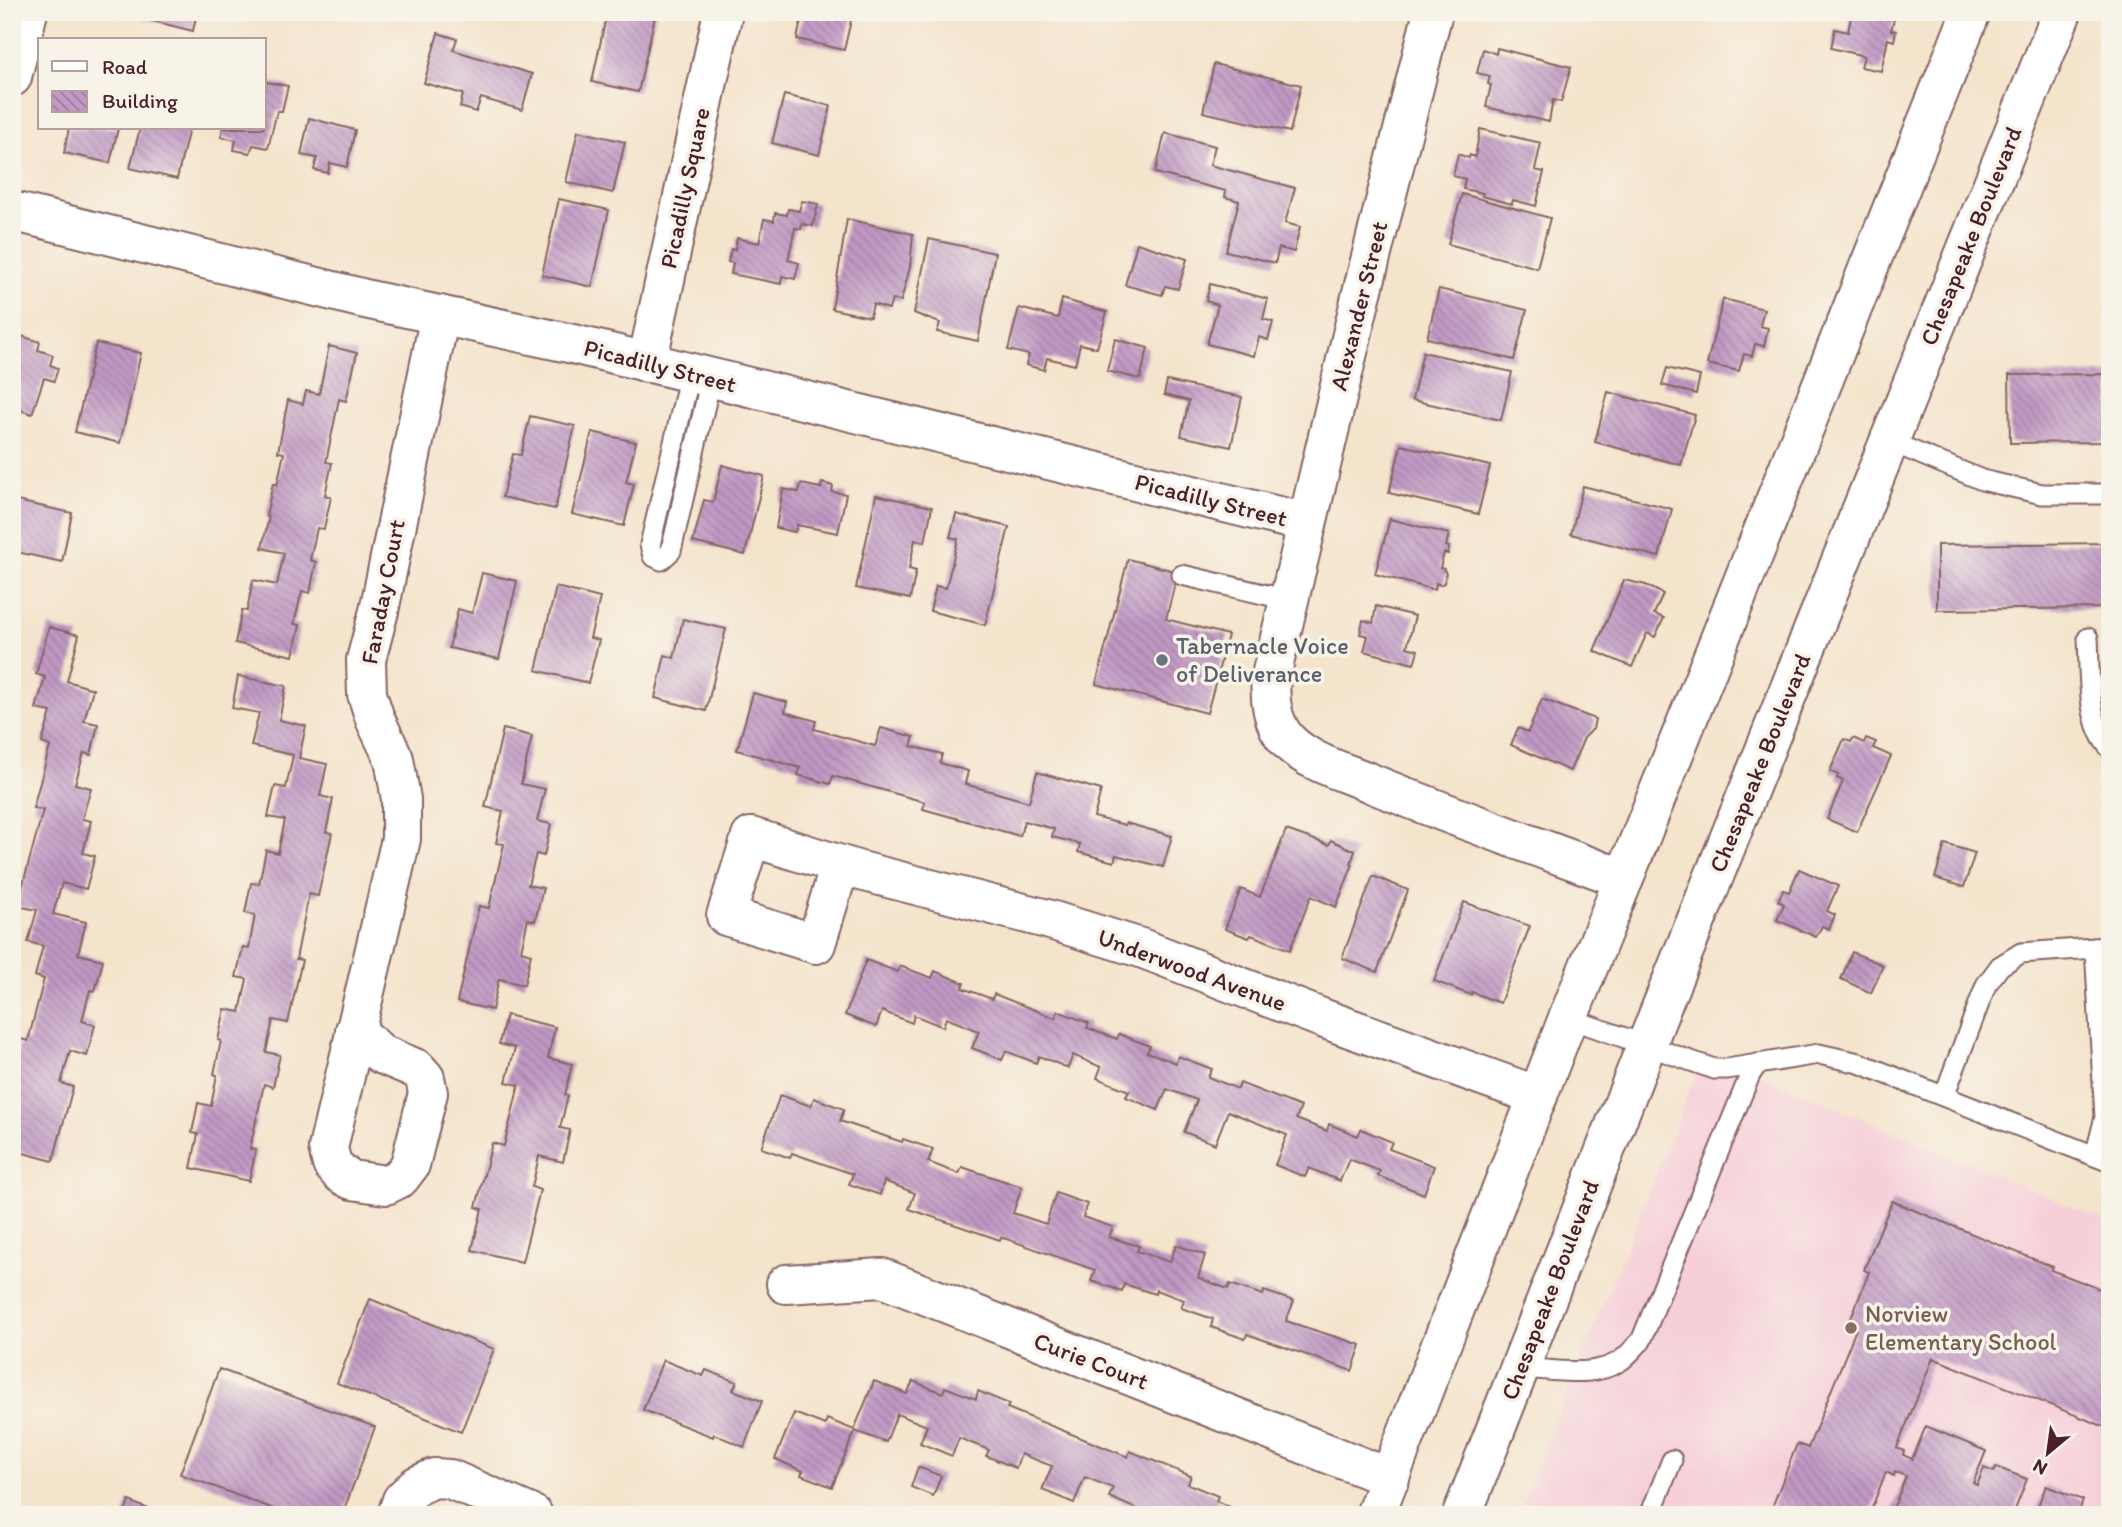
<svg xmlns="http://www.w3.org/2000/svg" width="2122" height="1527" font-family="Itim,sans-serif">
  <defs>
    <pattern id="building-back-hatch" width="6" height="6" patternUnits="userSpaceOnUse" patternTransform="scale(1.75)"><rect width="6" height="6" fill="#c099c4"/><path d="M-1 5l2 2M0 0l6 6M5-1l2 2" fill="none" stroke="#9e7c9f"/></pattern>
  </defs>
  <rect width="100%" height="100%" fill="#f7f3e8"/>
  <filter id="ink" filterUnits="userSpaceOnUse"><feTurbulence type="fractalNoise" baseFrequency=".0143" numOctaves="2"/><feDisplacementMap in="SourceGraphic" scale="14" xChannelSelector="R" yChannelSelector="G"/><feConvolveMatrix kernelMatrix="1 2 1 2 8 2 1 2 1" color-interpolation-filters="sRGB"/></filter>
  <filter id="wash" filterUnits="userSpaceOnUse"><feTurbulence type="fractalNoise" baseFrequency=".00686" numOctaves="4" result="noise"/><feDisplacementMap in="SourceGraphic" scale="28" xChannelSelector="R" yChannelSelector="G"/><feGaussianBlur stdDeviation="1.57" result="paint"/><feColorMatrix in="noise" values="0 0 0 0 0 0 0 0 0 0 0 0 0 0 0 0 0 1.4 0 .05"/><feComposite in="paint" operator="in"/></filter>
  <g filter="url(#wash)">
    <rect width="100%" height="100%" fill="#f4e4cc"/>
    <path fill="#f6cfd9" d="M 1705,1052 L 2110,1223 L 2110,1515 L 1518,1515 Z"/>
    <g id="blocks">
      <g fill="url(#building-back-hatch)">
        <path d="M 117,12 L 197,12 L 193,31 Z"/>
        <path d="M 607,12 L 656,12 L 638,92 L 592,82 Z"/>
        <path d="M 803,12 L 853,12 L 844,50 L 797,39 Z"/>
        <path d="M 1852,12 L 1896,12 L 1891,30 L 1896,31 L 1894,41 L 1888,39 L 1881,71 L 1861,67 L 1864,56 L 1831,48 L 1835,29 L 1848,32 Z"/>
        <path d="M 438,33 L 457,39 L 453,50 L 532,74 L 522,110 L 481,98 L 476,112 L 460,107 L 463,94 L 424,83 Z"/>
        <path d="M 1497,48 L 1571,67 L 1561,102 L 1553,100 L 1549,122 L 1486,107 L 1491,85 L 1488,84 L 1490,76 L 1477,73 L 1483,49 L 1496,54 Z"/>
        <path d="M 1214,64 L 1301,85 L 1290,132 L 1203,112 Z"/>
        <path d="M 267,82 L 288,86 L 282,111 L 277,111 L 268,148 L 253,145 L 250,153 L 234,150 L 236,140 L 221,137 L 223,128 L 264,128 L 264,92 Z"/>
        <path d="M 784,95 L 831,106 L 819,155 L 772,143 Z"/>
        <path d="M 309,118 L 355,130 L 347,167 L 330,163 L 328,173 L 314,170 L 317,158 L 301,155 Z"/>
        <path d="M 69,128 L 118,128 L 110,163 L 64,153 Z"/>
        <path d="M 140,128 L 189,128 L 177,179 L 130,168 Z"/>
        <path d="M 1480,129 L 1541,143 L 1535,170 L 1544,172 L 1536,206 L 1513,200 L 1512,204 L 1482,196 L 1483,193 L 1463,189 L 1465,179 L 1453,176 L 1458,154 L 1469,158 L 1470,155 L 1475,157 Z"/>
        <path d="M 578,131 L 625,142 L 613,193 L 566,182 Z"/>
        <path d="M 1165,133 L 1215,146 L 1210,165 L 1295,188 L 1285,223 L 1300,227 L 1294,252 L 1279,248 L 1275,263 L 1226,251 L 1239,201 L 1225,197 L 1226,191 L 1155,173 Z"/>
        <path d="M 1462,194 L 1550,218 L 1537,268 L 1448,244 Z"/>
        <path d="M 559,199 L 609,210 L 592,287 L 542,275 Z"/>
        <path d="M 802,201 L 818,204 L 813,226 L 802,224 L 801,229 L 795,228 L 788,260 L 799,263 L 795,279 L 782,276 L 781,284 L 731,274 L 733,263 L 728,262 L 731,249 L 735,250 L 737,238 L 759,243 L 764,219 L 774,221 L 775,213 L 787,215 L 788,209 L 799,211 Z"/>
        <path d="M 847,219 L 913,234 L 910,267 L 901,301 L 892,300 L 889,309 L 873,304 L 870,317 L 832,309 Z"/>
        <path d="M 929,239 L 995,253 L 978,341 L 937,332 L 940,323 L 914,313 Z"/>
        <path d="M 1137,243 L 1187,259 L 1178,289 L 1165,286 L 1162,295 L 1125,285 Z"/>
        <path d="M 1210,284 L 1268,299 L 1263,319 L 1273,322 L 1268,340 L 1259,337 L 1254,356 L 1207,344 L 1218,305 L 1206,301 Z"/>
        <path d="M 1439,289 L 1527,310 L 1514,360 L 1427,338 Z"/>
        <path d="M 1062,299 L 1107,312 L 1097,348 L 1080,344 L 1075,365 L 1047,358 L 1044,370 L 1026,365 L 1029,355 L 1008,350 L 1019,308 L 1058,318 Z"/>
        <path d="M 1723,299 L 1764,309 L 1760,326 L 1768,328 L 1764,346 L 1755,344 L 1752,356 L 1744,354 L 1739,371 L 1707,364 Z"/>
        <path d="M 12,333 L 40,342 L 38,350 L 53,355 L 50,365 L 58,368 L 54,381 L 44,378 L 32,414 L 12,407 Z"/>
        <path d="M 1115,339 L 1148,348 L 1140,379 L 1107,371 Z"/>
        <path d="M 96,343 L 141,353 L 120,443 L 75,432 Z"/>
        <path d="M 329,346 L 357,353 L 346,401 L 339,399 L 326,462 L 332,463 L 325,495 L 331,497 L 324,529 L 317,528 L 310,560 L 316,562 L 310,593 L 302,591 L 294,624 L 300,625 L 293,656 L 235,643 L 242,610 L 247,611 L 253,580 L 277,585 L 284,553 L 262,548 L 269,517 L 266,516 L 273,483 L 277,485 L 284,453 L 278,452 L 288,400 L 303,404 L 306,391 L 319,394 Z"/>
        <path d="M 1423,352 L 1512,372 L 1501,420 L 1412,400 Z"/>
        <path d="M 1667,368 L 1700,376 L 1696,394 L 1662,385 Z"/>
        <path d="M 2110,374 L 2110,442 L 2010,443 L 2009,375 Z"/>
        <path d="M 1167,381 L 1242,397 L 1231,447 L 1181,436 L 1189,401 L 1164,395 Z"/>
        <path d="M 1608,392 L 1695,415 L 1681,465 L 1595,442 Z"/>
        <path d="M 530,416 L 575,426 L 555,509 L 502,497 L 513,454 L 521,455 Z"/>
        <path d="M 592,432 L 636,442 L 626,482 L 634,484 L 624,526 L 572,514 Z"/>
        <path d="M 1401,445 L 1490,466 L 1478,514 L 1389,493 Z"/>
        <path d="M 722,465 L 764,476 L 745,555 L 693,542 L 704,500 L 713,502 Z"/>
        <path d="M 822,483 L 833,486 L 832,492 L 846,494 L 838,533 L 797,525 L 795,532 L 776,528 L 783,489 L 799,492 L 801,484 L 821,488 Z"/>
        <path d="M 1583,486 L 1672,509 L 1659,557 L 1571,534 Z"/>
        <path d="M 876,495 L 932,507 L 925,542 L 915,540 L 909,569 L 916,571 L 910,599 L 856,588 Z"/>
        <path d="M 12,500 L 72,513 L 62,562 L 12,551 Z"/>
        <path d="M 956,514 L 1009,527 L 985,625 L 930,611 L 936,586 L 946,588 L 958,539 L 950,537 Z"/>
        <path d="M 1390,519 L 1449,534 L 1446,546 L 1449,547 L 1448,554 L 1444,553 L 1440,568 L 1444,569 L 1446,574 L 1444,583 L 1440,585 L 1436,583 L 1435,590 L 1375,574 Z"/>
        <path d="M 2110,543 L 2110,608 L 1937,610 L 1937,545 Z"/>
        <path d="M 1128,559 L 1178,572 L 1166,619 L 1228,635 L 1207,713 L 1096,684 Z"/>
        <path d="M 482,573 L 517,581 L 499,659 L 449,648 L 458,609 L 472,613 Z"/>
        <path d="M 1624,580 L 1646,585 L 1663,594 L 1654,614 L 1664,618 L 1655,637 L 1647,633 L 1632,667 L 1594,651 Z"/>
        <path d="M 556,587 L 600,598 L 590,638 L 599,640 L 588,683 L 536,670 Z"/>
        <path d="M 1376,606 L 1415,616 L 1407,647 L 1418,650 L 1414,664 L 1364,651 L 1368,636 L 1360,634 L 1363,620 L 1373,623 Z"/>
        <path d="M 683,619 L 726,629 L 706,711 L 655,698 L 665,655 L 674,658 Z"/>
        <path d="M 49,627 L 79,635 L 67,681 L 93,689 L 84,721 L 98,724 L 91,755 L 84,753 L 75,784 L 91,788 L 82,819 L 91,821 L 83,853 L 95,856 L 86,889 L 62,883 L 53,914 L 86,922 L 78,954 L 103,960 L 95,991 L 90,990 L 82,1021 L 95,1025 L 87,1056 L 70,1051 L 61,1083 L 73,1087 L 53,1161 L 12,1150 L 12,1073 L 21,1039 L 28,1041 L 44,979 L 35,976 L 43,946 L 28,942 L 37,910 L 17,906 L 43,810 L 33,808 L 50,746 L 42,743 L 51,712 L 36,709 L 45,677 L 36,674 Z"/>
        <path d="M 238,676 L 286,686 L 279,720 L 306,726 L 299,758 L 327,764 L 320,796 L 333,799 L 326,832 L 332,833 L 318,896 L 309,894 L 296,959 L 302,960 L 288,1023 L 273,1020 L 266,1052 L 280,1055 L 273,1087 L 264,1084 L 250,1149 L 256,1150 L 249,1181 L 191,1168 L 198,1134 L 192,1133 L 198,1103 L 211,1106 L 217,1075 L 214,1074 L 221,1041 L 218,1040 L 225,1009 L 240,1012 L 247,979 L 236,977 L 243,947 L 249,948 L 255,915 L 245,913 L 251,883 L 259,884 L 266,850 L 278,853 L 285,820 L 268,817 L 275,786 L 286,788 L 293,755 L 251,746 L 259,713 L 232,708 Z"/>
        <path d="M 753,693 L 787,702 L 785,712 L 816,721 L 814,729 L 875,746 L 881,728 L 914,737 L 911,746 L 942,754 L 940,763 L 968,771 L 965,784 L 1029,802 L 1037,772 L 1101,790 L 1094,817 L 1125,825 L 1126,823 L 1172,836 L 1163,867 L 1116,855 L 1114,862 L 1078,852 L 1080,844 L 1052,837 L 1054,829 L 1024,821 L 1020,836 L 923,809 L 925,802 L 833,776 L 830,784 L 798,775 L 800,768 L 737,750 Z"/>
        <path d="M 1542,699 L 1595,719 L 1593,729 L 1584,738 L 1570,771 L 1511,745 L 1518,728 L 1528,732 Z"/>
        <path d="M 503,729 L 532,736 L 521,784 L 545,789 L 537,821 L 551,824 L 544,856 L 536,854 L 528,885 L 543,888 L 535,921 L 528,919 L 521,951 L 531,954 L 524,985 L 499,979 L 492,1010 L 457,1002 L 479,906 L 489,908 L 504,844 L 496,843 L 503,811 L 485,807 Z"/>
        <path d="M 1853,738 L 1864,743 L 1866,738 L 1876,742 L 1873,748 L 1891,756 L 1857,832 L 1827,819 L 1843,781 L 1837,778 L 1838,775 L 1830,771 L 1844,739 L 1851,742 Z"/>
        <path d="M 1286,830 L 1329,845 L 1331,840 L 1355,851 L 1351,863 L 1353,864 L 1336,907 L 1311,896 L 1290,950 L 1251,935 L 1249,938 L 1225,929 L 1241,889 L 1260,897 Z"/>
        <path d="M 1945,844 L 1975,853 L 1964,887 L 1935,878 Z"/>
        <path d="M 1799,869 L 1838,886 L 1827,911 L 1835,915 L 1829,929 L 1822,926 L 1816,937 L 1777,920 L 1784,904 L 1778,901 L 1783,890 L 1789,892 Z"/>
        <path d="M 1373,876 L 1408,890 L 1377,972 L 1342,958 Z"/>
        <path d="M 1464,902 L 1530,926 L 1500,1003 L 1472,992 L 1471,995 L 1434,981 Z"/>
        <path d="M 1852,952 L 1883,965 L 1871,993 L 1841,979 Z"/>
        <path d="M 866,960 L 898,972 L 900,966 L 932,978 L 935,971 L 964,983 L 962,988 L 992,999 L 994,994 L 1055,1018 L 1058,1011 L 1089,1023 L 1087,1028 L 1117,1039 L 1119,1034 L 1150,1046 L 1147,1052 L 1176,1063 L 1178,1056 L 1212,1069 L 1208,1077 L 1238,1089 L 1240,1083 L 1301,1107 L 1296,1119 L 1327,1131 L 1329,1124 L 1358,1136 L 1361,1129 L 1392,1142 L 1389,1149 L 1434,1166 L 1424,1194 L 1378,1176 L 1380,1171 L 1349,1159 L 1340,1181 L 1309,1168 L 1305,1177 L 1275,1165 L 1287,1135 L 1228,1111 L 1215,1144 L 1184,1132 L 1197,1100 L 1167,1089 L 1158,1110 L 1126,1097 L 1129,1091 L 1097,1078 L 1101,1067 L 1073,1055 L 1068,1068 L 1039,1056 L 1036,1063 L 1006,1051 L 1002,1060 L 972,1048 L 979,1031 L 946,1018 L 943,1027 L 914,1015 L 912,1023 L 882,1011 L 876,1027 L 845,1015 Z"/>
        <path d="M 506,1015 L 555,1027 L 548,1058 L 572,1064 L 565,1095 L 568,1096 L 560,1128 L 570,1130 L 563,1162 L 539,1156 L 532,1187 L 540,1190 L 522,1262 L 472,1250 L 482,1209 L 476,1207 L 492,1143 L 504,1146 L 519,1085 L 506,1082 L 515,1048 L 499,1044 Z"/>
        <path d="M 780,1095 L 811,1106 L 814,1098 L 844,1109 L 840,1121 L 902,1142 L 903,1139 L 933,1149 L 928,1162 L 959,1174 L 962,1167 L 1022,1187 L 1013,1213 L 1046,1224 L 1056,1193 L 1087,1204 L 1083,1217 L 1113,1227 L 1109,1237 L 1139,1246 L 1137,1251 L 1170,1262 L 1176,1245 L 1205,1255 L 1198,1278 L 1228,1289 L 1230,1284 L 1263,1295 L 1264,1291 L 1294,1301 L 1286,1321 L 1361,1345 L 1352,1371 L 1247,1334 L 1245,1339 L 1211,1327 L 1213,1319 L 1181,1308 L 1184,1300 L 1156,1290 L 1155,1294 L 1124,1284 L 1122,1291 L 1091,1281 L 1095,1270 L 1001,1237 L 1000,1240 L 909,1209 L 915,1193 L 884,1181 L 880,1195 L 849,1184 L 853,1174 L 792,1153 L 790,1158 L 761,1148 Z"/>
        <path d="M 1892,1201 L 2053,1267 L 2051,1270 L 2110,1293 L 2110,1302 L 2107,1309 L 2110,1310 L 2110,1429 L 1933,1358 L 1897,1448 L 1904,1451 L 1903,1455 L 1912,1459 L 1926,1426 L 1986,1451 L 1973,1483 L 1977,1485 L 1984,1468 L 1994,1472 L 1996,1467 L 2027,1479 L 2013,1515 L 1907,1515 L 1893,1509 L 1906,1476 L 1895,1472 L 1894,1476 L 1886,1472 L 1869,1515 L 1769,1515 L 1797,1444 L 1808,1448 L 1856,1329 L 1848,1326 L 1869,1272 L 1864,1270 Z"/>
        <path d="M 370,1299 L 494,1349 L 461,1432 L 337,1383 Z"/>
        <path d="M 663,1360 L 703,1376 L 706,1370 L 737,1382 L 733,1390 L 762,1401 L 744,1447 L 714,1434 L 713,1437 L 643,1410 Z"/>
        <path d="M 219,1369 L 375,1427 L 342,1515 L 290,1515 L 180,1474 Z"/>
        <path d="M 874,1381 L 907,1394 L 913,1381 L 943,1393 L 945,1387 L 976,1399 L 978,1391 L 1009,1404 L 1007,1408 L 1128,1457 L 1130,1451 L 1191,1476 L 1188,1484 L 1218,1496 L 1216,1501 L 1244,1513 L 1243,1515 L 1137,1515 L 1139,1510 L 1109,1497 L 1113,1488 L 1085,1477 L 1074,1503 L 1042,1490 L 1052,1466 L 1021,1454 L 1016,1468 L 986,1456 L 989,1450 L 959,1438 L 952,1456 L 920,1443 L 927,1426 L 897,1414 L 886,1442 L 855,1431 L 832,1487 L 801,1475 L 803,1471 L 775,1459 L 794,1413 L 825,1425 L 827,1419 L 854,1430 Z"/>
        <path d="M 918,1467 L 941,1476 L 933,1496 L 911,1487 Z"/>
        <path d="M 2046,1486 L 2083,1500 L 2078,1515 L 2034,1515 Z"/>
        <path d="M 129,1501 L 162,1515 L 124,1515 Z"/>
      </g>
    </g>
  </g>
  <g filter="url(#ink)">
    <use href="#blocks" fill-opacity="0" stroke="#866463" stroke-width="2"/>
    <g fill="none" stroke-linecap="round" stroke-linejoin="round">
      <defs>
        <g id="lane">
          <path d="M 690,374 L 650,545 L 653,556 L 661,560 L 671,551 L 711,379"/>
          <path d="M 1889,441 L 1982,480 L 2042,494 L 2110,494"/>
          <path d="M 1182,575 L 1289,600"/>
          <path d="M 2088,638 C 2090,670 2086,724 2110,748"/>
          <path d="M 1568,1018 L 1714,1069 L 1727,1069 L 1819,1054 L 1859,1063 L 2110,1162"/>
          <path d="M 1944,1096 L 1986,985 L 2000,966 L 2021,953 L 2110,947"/>
          <path d="M 2095,1156 L 2105,1117 L 2095,948"/>
          <path d="M 1520,1368 C 1550,1369 1593,1379 1620,1361 C 1628,1356 1634,1347 1641,1341 L 1750,1075 L 1757,1064"/>
          <path d="M 1650,1515 L 1672,1460"/>
        </g>
        <g id="street">
          <path d="M 1433,12 L 1361,297 L 1271,676 C 1269,698 1272,724 1288,741 C 1309,763 1345,772 1373,784 C 1456,818 1540,848 1624,879"/>
          <path d="M 12,77 L 28,12"/>
          <path d="M 12,211 L 365,299 L 573,344 L 1307,523"/>
          <path d="M 647,363 L 723,12"/>
          <path d="M 840,865 L 816,944 L 726,916 L 751,837 C 786,848 822,859 857,870 L 1047,919 L 1141,948 L 1322,1018 L 1538,1096"/>
          <path d="M 355,1030 L 381,1054 L 417,1069 L 425,1078 L 428,1093 L 410,1165 L 400,1178 L 386,1185 L 352,1180 L 341,1174 L 332,1164 L 328,1148 L 401,839 L 401,799 L 394,759 L 375,719 L 367,694 L 366,660 L 379,611 L 440,315"/>
          <path d="M 786,1284 L 882,1278 L 1390,1478"/>
          <path d="M 397,1515 L 402,1500 L 416,1486 L 434,1478 L 450,1479 L 533,1515"/>
        </g>
        <g id="secondary">
          <path d="M 1375,1515 L 1568,1018 L 1971,12"/>
          <path d="M 1462,1515 L 1661,1008 L 2062,12"/>
        </g>
      </defs>
      <use href="#lane" stroke="#866463" stroke-width="23"/>
      <use href="#street" stroke="#866463" stroke-width="42"/>
      <use href="#secondary" stroke="#866463" stroke-width="42"/>
      <use href="#lane" stroke="#fff" stroke-width="19"/>
      <use href="#street" stroke="#fff" stroke-width="38"/>
      <use href="#secondary" stroke="#fff" stroke-width="38"/>
    </g>
  </g>
  <circle fill="#6b7280" stroke="#f7f3e8" stroke-width="2.5" cx="1162" cy="660" r="7"/>
  <circle fill="#8d6e63" stroke="#f7f3e8" stroke-width="2.5" cx="1851" cy="1328" r="7"/>
  <g text-anchor="middle" stroke-width="7" stroke-linejoin="round" paint-order="stroke">
    <g font-size="24" fill="#4a1f2b" stroke="#f7f3e8">
      <text transform="translate(685 188) rotate(-78)" y="8">Picadilly Square</text>
      <text transform="translate(1971 236) rotate(-68)" y="8">Chesapeake Boulevard</text>
      <text transform="translate(1359 306) rotate(-76)" y="8">Alexander Street</text>
      <text transform="translate(660 366) rotate(14)" y="8">Picadilly Street</text>
      <text transform="translate(1211 500) rotate(14)" y="8">Picadilly Street</text>
      <text transform="translate(383 592) rotate(-79)" y="8">Faraday Court</text>
      <text transform="translate(1760 763) rotate(-68)" y="8">Chesapeake Boulevard</text>
      <text transform="translate(1192 970) rotate(20)" y="8">Underwood Avenue</text>
      <text transform="translate(1550 1290) rotate(-69)" y="8">Chesapeake Boulevard</text>
      <text transform="translate(1091 1361) rotate(21)" y="8">Curie Court</text>
    </g>
    <g font-size="24" fill="#5b616d" stroke="#f7f3e8" text-anchor="start">
      <text x="1176" y="654">Tabernacle Voice<tspan x="1176" dy="28">of Deliverance</tspan></text>
    </g>
    <g font-size="24" fill="#785e54" stroke="#f7f3e8" text-anchor="start">
      <text x="1865" y="1322">Norview<tspan x="1865" dy="28">Elementary School</tspan></text>
    </g>
  </g>
  <rect width="2122" height="1527" fill="none" stroke="#f7f3e8" stroke-width="42"/>
  <rect x="38" y="38" width="228" height="91" fill="#f7f3e8" stroke="#b29e9c" stroke-width="2"/>
  <rect x="52" y="61" width="35" height="10" fill="#ffffff" stroke="#b29e9c" stroke-width="2"/>
  <text x="102" y="74" font-size="21" fill="#4a1f2b">Road</text>
  <rect x="52" y="91" width="35" height="21" fill="url(#building-back-hatch)" stroke="#b29e9c" stroke-width="2"/>
  <text x="102" y="108" font-size="21" fill="#4a1f2b">Building</text>
  <g transform="translate(2048 1453) rotate(209)" stroke="#f7f3e8" stroke-width="5" paint-order="stroke">
  <path d="M0-5L12 26L0 18L-12 26Z" fill="#4a1f2b"/>
  <text y="-10" font-size="19" font-weight="bold" text-anchor="middle" fill="#4a1f2b">N</text>
  </g>
</svg>
